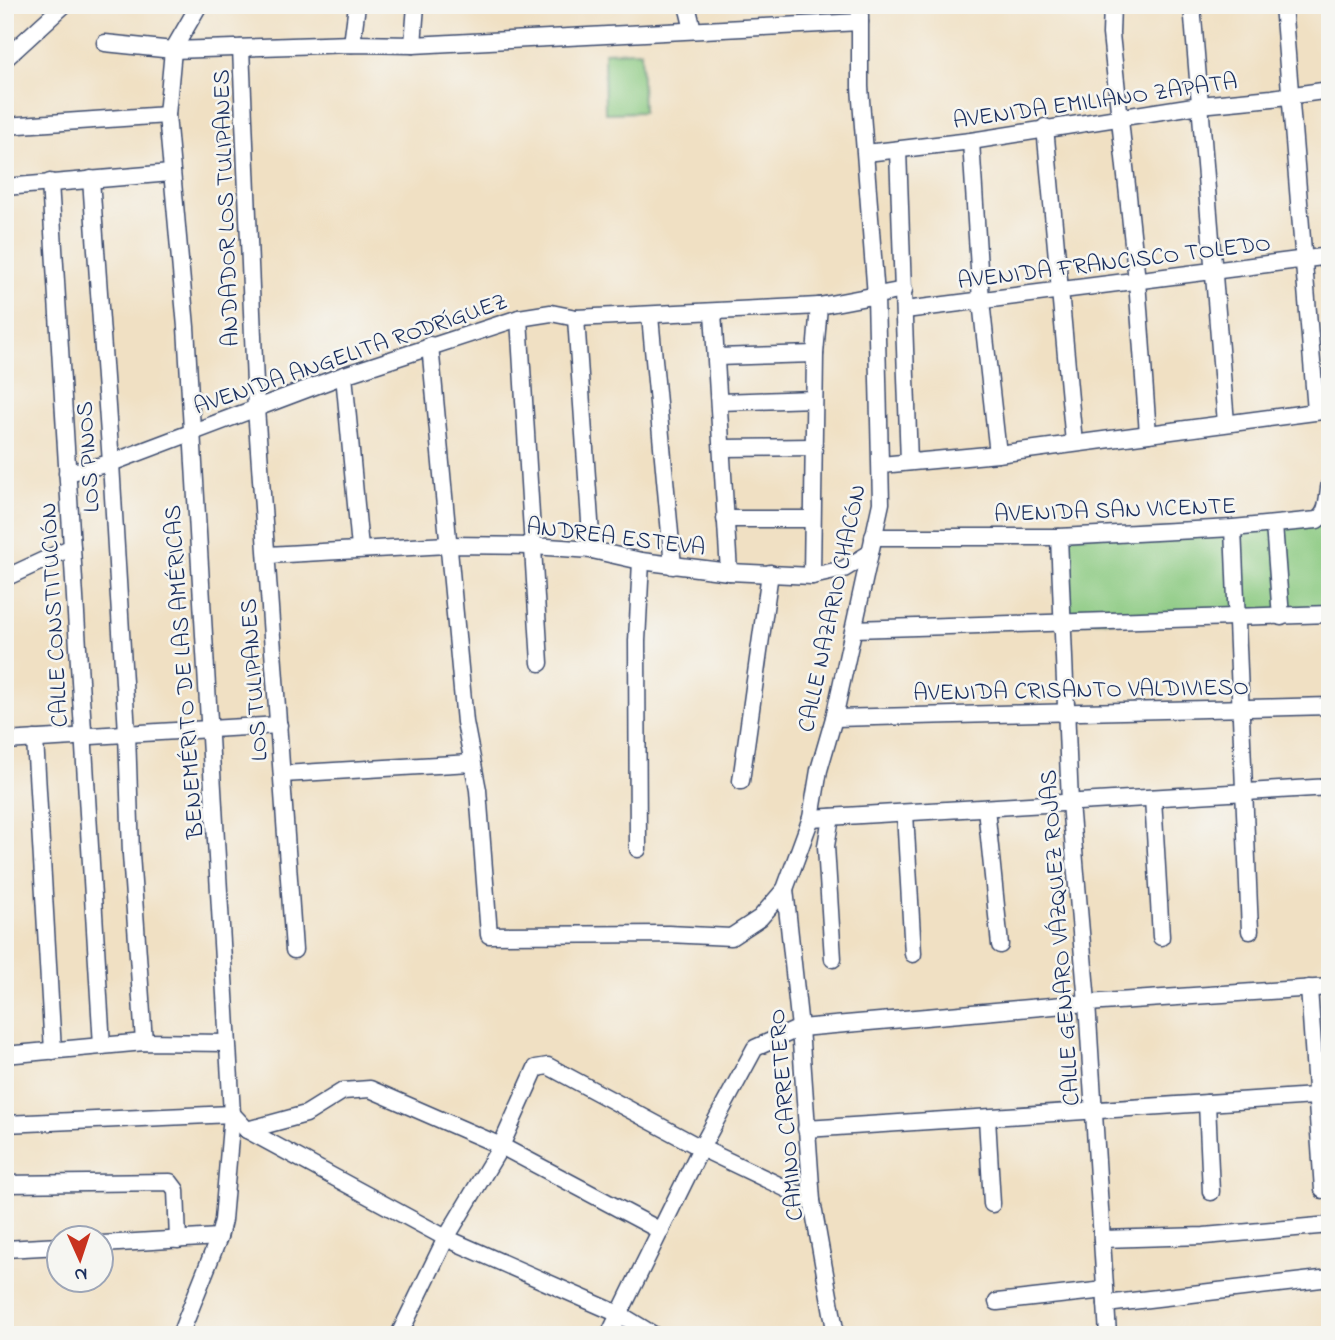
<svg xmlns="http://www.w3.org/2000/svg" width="1335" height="1340" font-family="'Indie Flower',sans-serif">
  <rect width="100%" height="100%" fill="#f6f6f2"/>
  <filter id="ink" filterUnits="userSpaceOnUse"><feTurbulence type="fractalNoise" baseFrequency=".0143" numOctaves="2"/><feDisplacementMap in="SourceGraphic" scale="14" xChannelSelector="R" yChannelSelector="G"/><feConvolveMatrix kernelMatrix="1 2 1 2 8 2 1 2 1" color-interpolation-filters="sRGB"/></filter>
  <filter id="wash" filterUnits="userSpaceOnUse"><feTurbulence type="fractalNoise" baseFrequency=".00686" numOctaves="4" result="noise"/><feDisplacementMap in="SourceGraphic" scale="28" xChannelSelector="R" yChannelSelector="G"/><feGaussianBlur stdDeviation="1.57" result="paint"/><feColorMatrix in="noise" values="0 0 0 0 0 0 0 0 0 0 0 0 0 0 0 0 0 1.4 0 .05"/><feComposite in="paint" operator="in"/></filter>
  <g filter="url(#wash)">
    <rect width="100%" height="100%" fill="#f0e0c3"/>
    <g fill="#8ac980" stroke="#527c6f" stroke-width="2">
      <path d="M 641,51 L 643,112 L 605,113 L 604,52 Z"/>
      <path d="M 1330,483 L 1330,614 L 1064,622 L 1059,537 L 1322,517 Z"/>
    </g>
  </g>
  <g filter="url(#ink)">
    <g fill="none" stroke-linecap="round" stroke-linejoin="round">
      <defs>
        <g id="street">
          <path d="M 687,5 L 693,30"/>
          <path d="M 1112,5 L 1111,34 L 1137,281 L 1148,434"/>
          <path d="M 1192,5 L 1226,423"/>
          <path d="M 1283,5 L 1316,411"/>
          <path d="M 105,43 L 173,50 L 352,44 L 413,45 L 860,22"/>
          <path d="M 352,44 L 357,5"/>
          <path d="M 413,45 L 416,5"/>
          <path d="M 241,48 L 256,408 L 294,950"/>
          <path d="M 5,59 L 64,5"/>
          <path d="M 5,126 L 167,115"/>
          <path d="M 1045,127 L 1074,443"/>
          <path d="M 971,141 L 981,301 L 998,454"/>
          <path d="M 898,150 L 909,462"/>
          <path d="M 866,153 L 971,141 L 1200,105 L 1272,98 L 1330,90"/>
          <path d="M 91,179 L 111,463 L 127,733 L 131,854 L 144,1042"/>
          <path d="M 50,182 L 102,1046"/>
          <path d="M 5,187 L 171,173"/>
          <path d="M 905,310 L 1330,256"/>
          <path d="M 713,312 L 729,572"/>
          <path d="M 650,316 L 673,566"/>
          <path d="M 519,318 L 540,663"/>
          <path d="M 576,318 L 592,550"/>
          <path d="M 430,345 L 465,722 L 478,790 L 489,935 L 668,934 L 731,937 L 760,918 L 785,889 L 811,818 L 819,770 L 834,718 L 881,503 L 876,296 L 860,87 L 860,5"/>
          <path d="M 717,357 L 815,354"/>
          <path d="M 344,375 L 360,548"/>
          <path d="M 720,402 L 814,399"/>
          <path d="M 722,448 L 813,447"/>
          <path d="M 881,465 L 998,454 L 1330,410"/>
          <path d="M 67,473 L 111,463 L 344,375 L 519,318 L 551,313 L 576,318 L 819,306 L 904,290"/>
          <path d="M 725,519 L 812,519"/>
          <path d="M 1274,525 L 1281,617"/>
          <path d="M 1233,528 L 1250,931"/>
          <path d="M 873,537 L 1059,537 L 1233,528 L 1317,520 C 1329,513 1327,495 1330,483"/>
          <path d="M 1059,537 L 1070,803 L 1087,1003 L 1108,1335"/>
          <path d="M 268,555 L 447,545 L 533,546 L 592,550 L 641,561 L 729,572 L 812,576 L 844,569 L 870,553"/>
          <path d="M 812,576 L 815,354 L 819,306"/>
          <path d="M 5,578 L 72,547"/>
          <path d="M 854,629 L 1330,614"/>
          <path d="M 834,718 L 1330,706"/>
          <path d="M 35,739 L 53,1051"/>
          <path d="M 5,741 L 279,725"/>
          <path d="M 283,774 L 471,763"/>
          <path d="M 741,781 L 770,573"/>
          <path d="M 1153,798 L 1161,937"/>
          <path d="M 986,808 L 1000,945"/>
          <path d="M 905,813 L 913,954"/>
          <path d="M 831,817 L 826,846 L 833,959"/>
          <path d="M 811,818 L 1330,787"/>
          <path d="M 638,849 L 637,641 L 641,561"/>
          <path d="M 785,889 L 800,1028 L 812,1201 L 836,1335"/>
          <path d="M 1309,988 L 1323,1190"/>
          <path d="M 5,1055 L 144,1042 L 227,1043"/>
          <path d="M 1207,1103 L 1211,1192"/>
          <path d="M 987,1118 L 992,1204"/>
          <path d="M 5,1124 L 232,1114 L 247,1130 L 446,1238 L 621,1315 L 654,1335"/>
          <path d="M 806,1129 L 1330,1095"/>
          <path d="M 247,1130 L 306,1114 L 343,1091 L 370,1089 L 501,1146 L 661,1231"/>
          <path d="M 5,1184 L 170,1182 L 176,1190 L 178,1240"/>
          <path d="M 1102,1239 L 1204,1236 L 1330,1225"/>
          <path d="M 102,1244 L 219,1237"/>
          <path d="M 5,1249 L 60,1246"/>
          <path d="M 997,1302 L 1105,1290"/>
          <path d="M 1106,1304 L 1330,1278"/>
          <path d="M 180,1335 L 219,1237 L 223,1220 L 232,1114 L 186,327 L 167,115 L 173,50 L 199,5"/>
          <path d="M 399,1335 L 446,1238 L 501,1146 L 536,1068 L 548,1066 L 701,1148 L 812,1201"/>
          <path d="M 609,1335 L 701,1148 L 755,1048 L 800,1028 L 1087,1003 L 1330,987"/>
        </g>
      </defs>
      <use href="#street" stroke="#3b4a6d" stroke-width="19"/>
      <use href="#street" stroke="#fff" stroke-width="16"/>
    </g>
  </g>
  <g text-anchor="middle" stroke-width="5" stroke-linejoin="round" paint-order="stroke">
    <g font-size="24" fill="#1b2f5e" stroke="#f6f6f2">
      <text transform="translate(1095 100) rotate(-8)" y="8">AVENIDA EMILIANO ZAPATA</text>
      <text transform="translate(225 208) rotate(-92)" y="8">ANDADOR LOS TULIPANES</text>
      <text transform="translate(1114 261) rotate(-7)" y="8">AVENIDA FRANCISCO TOLEDO</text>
      <text transform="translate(350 353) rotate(-19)" y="8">AVENIDA ANGELITA RODRÍGUEZ</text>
      <text transform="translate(87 457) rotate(-94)" y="8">LOS PINOS</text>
      <text transform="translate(1115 509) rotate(-2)" y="8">AVENIDA SAN VICENTE</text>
      <text transform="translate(616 536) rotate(7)" y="8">ANDREA ESTEVA</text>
      <text transform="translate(831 608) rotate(-78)" y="8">CALLE NAZARIO CHACÓN</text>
      <text transform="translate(53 615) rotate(-93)" y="8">CALLE CONSTITUCIÓN</text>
      <text transform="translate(183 672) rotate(-94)" y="8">BENEMÉRITO DE LAS AMÉRICAS</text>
      <text transform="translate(253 680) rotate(-94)" y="8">LOS TULIPANES</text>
      <text transform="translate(1081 689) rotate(-1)" y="8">AVENIDA CRISANTO VALDIVIESO</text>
      <text transform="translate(1059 938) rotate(-94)" y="8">CALLE GENARO VÁZQUEZ ROJAS</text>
      <text transform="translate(785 1115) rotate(-95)" y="8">CAMINO CARRETERO</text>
    </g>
  </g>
  <rect width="1335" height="1340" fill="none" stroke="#f6f6f2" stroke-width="28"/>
  <g transform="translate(80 1259) rotate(177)"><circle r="33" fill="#f6f6f2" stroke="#9ea6b7" stroke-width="2"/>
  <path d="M0-5L12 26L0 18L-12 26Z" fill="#c8321e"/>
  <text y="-10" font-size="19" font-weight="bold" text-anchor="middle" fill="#1b2f5e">N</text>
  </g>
</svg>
